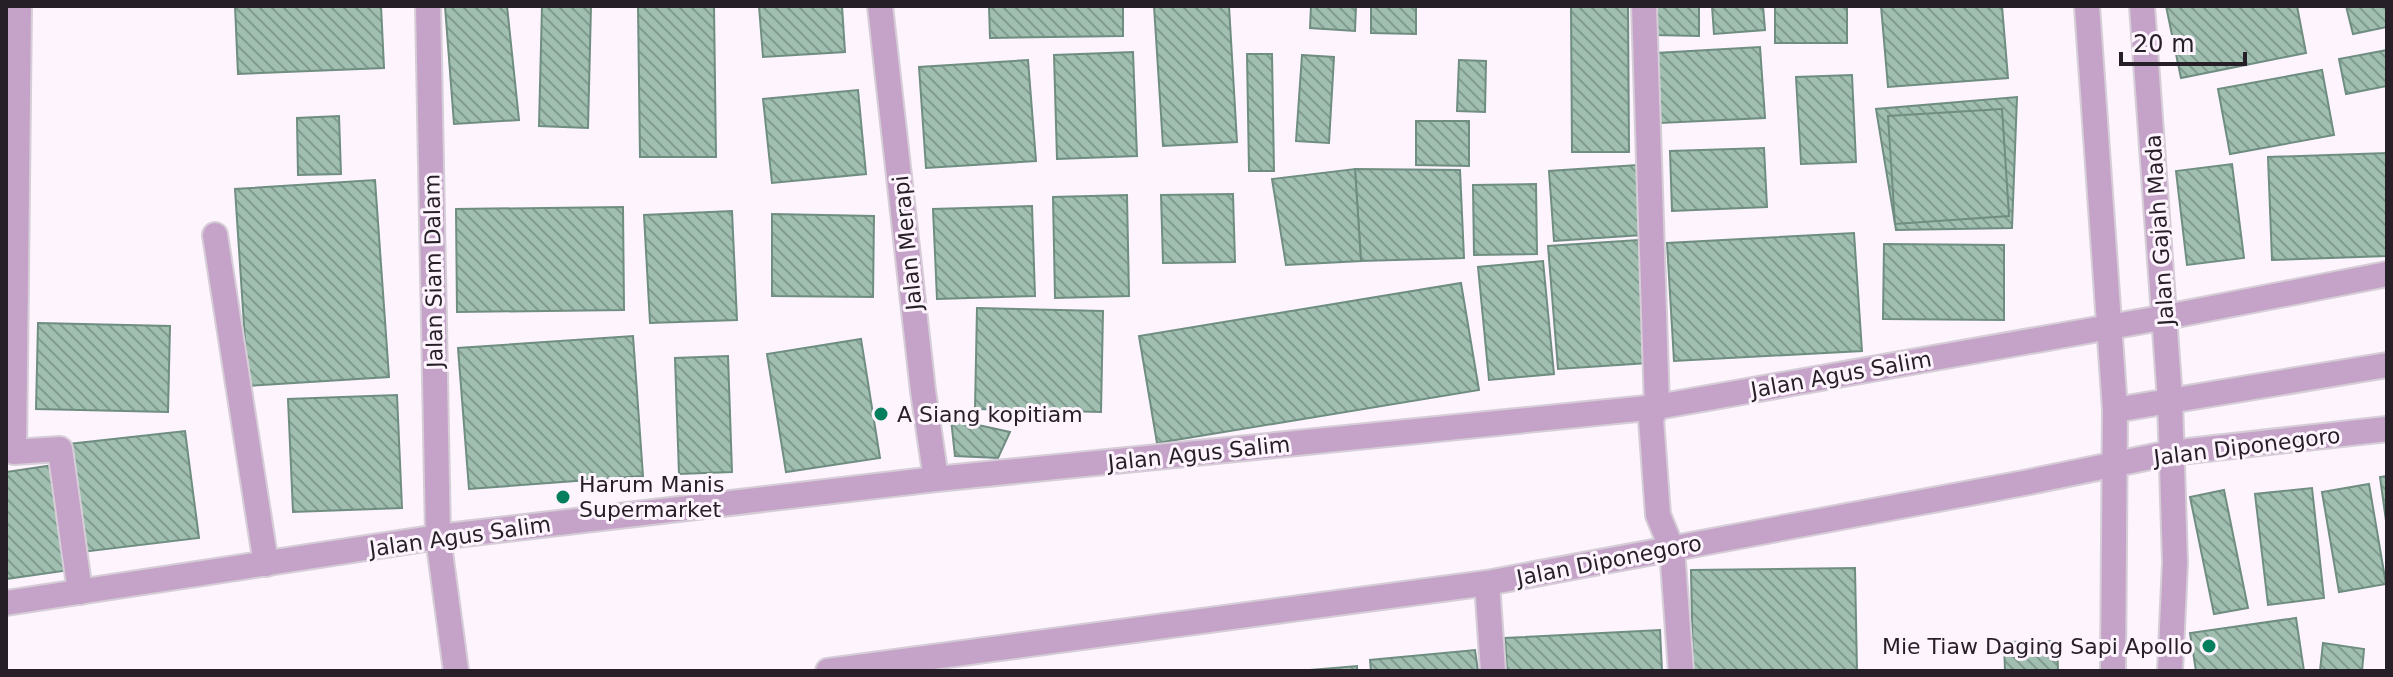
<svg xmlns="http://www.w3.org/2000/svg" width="2393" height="677" font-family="'DejaVu Sans',sans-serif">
  <defs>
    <pattern id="building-back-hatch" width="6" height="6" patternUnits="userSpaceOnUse" patternTransform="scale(2)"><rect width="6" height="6" fill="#a0bfb1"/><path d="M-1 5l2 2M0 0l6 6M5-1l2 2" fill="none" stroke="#829b90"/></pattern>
  </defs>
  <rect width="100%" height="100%" fill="#fdf4fe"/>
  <g fill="url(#building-back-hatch)" stroke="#6f8d80" stroke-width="2">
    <path d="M 235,6 L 381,6 L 384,68 L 238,74 Z"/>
    <path d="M 445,6 L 507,6 L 519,120 L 454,124 Z"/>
    <path d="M 542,6 L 591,6 L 588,128 L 539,126 Z"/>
    <path d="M 638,6 L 714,6 L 716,157 L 640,157 Z"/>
    <path d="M 759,6 L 842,6 L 845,52 L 763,57 Z"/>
    <path d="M 989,6 L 1123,6 L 1123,36 L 990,38 Z"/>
    <path d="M 1154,6 L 1229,6 L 1237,142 L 1163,146 Z"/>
    <path d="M 1311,6 L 1356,6 L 1355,31 L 1310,28 Z"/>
    <path d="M 1371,6 L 1416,6 L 1416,34 L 1371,33 Z"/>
    <path d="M 1571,6 L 1628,6 L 1629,152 L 1572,152 Z"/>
    <path d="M 1655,6 L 1699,6 L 1699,36 L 1654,35 Z"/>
    <path d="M 1712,6 L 1763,6 L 1765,30 L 1714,34 Z"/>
    <rect x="1775" y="6" width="72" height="37"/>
    <path d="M 1881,6 L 2002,6 L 2008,78 L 1888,87 Z"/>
    <path d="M 2166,6 L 2297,6 L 2306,53 L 2181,78 Z"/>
    <path d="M 2346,6 L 2387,6 L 2387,27 L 2353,34 Z"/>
    <path d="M 1760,47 L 1765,118 L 1660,123 L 1656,53 Z"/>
    <path d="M 2387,50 L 2387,86 L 2346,94 L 2339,59 Z"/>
    <path d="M 1133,52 L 1137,156 L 1057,159 L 1054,55 Z"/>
    <path d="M 1247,54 L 1272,54 L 1274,171 L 1249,171 Z"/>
    <path d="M 1302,55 L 1334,57 L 1329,143 L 1296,141 Z"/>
    <path d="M 1028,60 L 1036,161 L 926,168 L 919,67 Z"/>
    <path d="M 1459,60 L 1486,61 L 1485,112 L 1457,111 Z"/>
    <path d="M 2322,70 L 2334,135 L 2230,154 L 2218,89 Z"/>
    <path d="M 1852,75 L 1856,162 L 1801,164 L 1796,77 Z"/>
    <path d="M 858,90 L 866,174 L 772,183 L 763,99 Z"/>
    <path d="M 2017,97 L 2012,228 L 1896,230 L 1876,109 Z"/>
    <path d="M 2002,109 L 2009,216 L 1895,224 L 1888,116 Z"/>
    <path d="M 339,116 L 341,174 L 298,175 L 297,118 Z"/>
    <path d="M 1416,121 L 1469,121 L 1469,166 L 1416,165 Z"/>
    <path d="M 1764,148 L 1767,207 L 1672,211 L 1670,151 Z"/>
    <path d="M 2387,153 L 2387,256 L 2272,260 L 2268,157 Z"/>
    <path d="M 2232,164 L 2244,258 L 2187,265 L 2176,171 Z"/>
    <path d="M 1637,165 L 1642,235 L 1554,241 L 1549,171 Z"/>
    <path d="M 1355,169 L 1460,170 L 1464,258 L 1361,261 Z"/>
    <path d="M 1355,169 L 1361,261 L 1286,265 L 1272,179 Z"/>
    <path d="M 375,180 L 389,377 L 248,386 L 235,189 Z"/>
    <path d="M 1536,184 L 1537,254 L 1474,255 L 1473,185 Z"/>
    <path d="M 1233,194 L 1235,262 L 1163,263 L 1161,195 Z"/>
    <path d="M 1127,195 L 1129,296 L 1055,298 L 1053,197 Z"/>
    <path d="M 1032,206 L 1035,296 L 937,299 L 933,209 Z"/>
    <path d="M 623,207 L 624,310 L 457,312 L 456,209 Z"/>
    <path d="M 732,211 L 737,320 L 650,323 L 644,215 Z"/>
    <path d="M 772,214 L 874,216 L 873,297 L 772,296 Z"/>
    <path d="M 1854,233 L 1862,351 L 1674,361 L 1667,243 Z"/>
    <path d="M 1638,240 L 1648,363 L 1558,369 L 1548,246 Z"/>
    <path d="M 1884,244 L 2004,245 L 2004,320 L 1883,319 Z"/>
    <path d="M 1543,261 L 1554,374 L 1489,380 L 1478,267 Z"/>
    <path d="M 1461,283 L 1479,390 L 1157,443 L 1139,336 Z"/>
    <path d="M 977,308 L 1103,311 L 1101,412 L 975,409 Z"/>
    <path d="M 38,323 L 170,326 L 168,412 L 36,409 Z"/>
    <path d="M 633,336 L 643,476 L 469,489 L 458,348 Z"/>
    <path d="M 861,339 L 880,458 L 786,472 L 767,354 Z"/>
    <path d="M 728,356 L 732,472 L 679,474 L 675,358 Z"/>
    <path d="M 397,395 L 402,508 L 293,512 L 288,399 Z"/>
    <path d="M 951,419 L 1010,432 L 998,458 L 955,456 Z"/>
    <path d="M 185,431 L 199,538 L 82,552 L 69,444 Z"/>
    <path d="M 54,465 L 70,570 L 6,579 L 6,472 Z"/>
    <path d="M 2387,476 L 2387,528 L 2380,477 Z"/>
    <path d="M 2369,484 L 2386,584 L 2339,592 L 2322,492 Z"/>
    <path d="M 2312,488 L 2324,598 L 2268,605 L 2255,494 Z"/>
    <path d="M 2224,490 L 2248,608 L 2214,614 L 2190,497 Z"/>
    <path d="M 1855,568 L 1857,671 L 1693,671 L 1691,570 Z"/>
    <path d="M 2296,618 L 2304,671 L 2196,671 L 2190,633 Z"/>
    <path d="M 1660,630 L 1662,671 L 1507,671 L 1505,638 Z"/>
    <path d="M 2057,641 L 2058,671 L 2005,671 L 2004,642 Z"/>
    <path d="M 2323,643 L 2364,649 L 2362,671 L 2320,671 Z"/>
    <path d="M 1475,650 L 1478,671 L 1371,671 L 1370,660 Z"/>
    <path d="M 1357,666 L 1357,671 L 1298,671 Z"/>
  </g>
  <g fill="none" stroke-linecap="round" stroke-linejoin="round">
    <defs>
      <g id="minor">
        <path d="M 19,6 L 14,452 L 60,449 L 80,592"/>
        <path d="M 428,6 L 438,537 L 456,671"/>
        <path d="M 880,6 L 923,391 L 936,479"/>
        <path d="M 1644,6 L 1657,407 L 1651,419 L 1658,515 L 1672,549 L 1681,671"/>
        <path d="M 2087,6 L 2115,410 L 2113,671"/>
        <path d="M 2142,6 L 2170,400 L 2175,563 L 2170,671"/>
        <path d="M 215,235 L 266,564"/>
        <path d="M 2115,410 L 2387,365"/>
        <path d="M 1487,583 L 1493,671"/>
        <path d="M 6,603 L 438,537 L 936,479 L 1657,407 L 2166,317 L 2387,274"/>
        <path d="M 828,671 L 1487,583 L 2024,483 L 2170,453 L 2387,429"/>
      </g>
    </defs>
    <use href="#minor" stroke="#d6ced7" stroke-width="28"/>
    <use href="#minor" stroke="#c5a3c9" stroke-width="24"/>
  </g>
  <g fill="#047f5e" stroke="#fdf4fe" stroke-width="3">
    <circle cx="881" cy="414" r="8"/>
    <circle cx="563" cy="497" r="8"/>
    <circle cx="2209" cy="646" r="8"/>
  </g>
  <g text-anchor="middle" stroke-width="6" stroke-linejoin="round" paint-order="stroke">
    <g font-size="22" fill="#271f28" stroke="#fdf4fe">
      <text transform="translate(2159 230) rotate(-94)" y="8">Jalan Gajah Mada</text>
      <text transform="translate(907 243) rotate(-96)" y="8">Jalan Merapi</text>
      <text transform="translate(433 271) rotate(-91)" y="8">Jalan Siam Dalam</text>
      <text transform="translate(1841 374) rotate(-10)" y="8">Jalan Agus Salim</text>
      <text transform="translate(2247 446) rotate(-7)" y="8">Jalan Diponegoro</text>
      <text transform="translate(1199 453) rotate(-6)" y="8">Jalan Agus Salim</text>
      <text transform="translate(460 536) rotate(-8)" y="8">Jalan Agus Salim</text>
      <text transform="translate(1609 560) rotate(-11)" y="8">Jalan Diponegoro</text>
    </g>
    <g font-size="22" fill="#271f28" stroke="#fdf4fe" text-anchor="start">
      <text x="897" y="422">A Siang kopitiam</text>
      <text x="579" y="492">Harum Manis<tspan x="579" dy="25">Supermarket</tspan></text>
      <text x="2193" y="654" text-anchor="end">Mie Tiaw Daging Sapi Apollo</text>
    </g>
  </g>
  <rect width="2393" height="677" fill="none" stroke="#271f28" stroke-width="16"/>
  <path d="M2121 52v12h124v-12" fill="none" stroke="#271f28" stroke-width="4"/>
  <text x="2133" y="52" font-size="24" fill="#271f28" stroke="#fdf4fe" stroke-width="6" paint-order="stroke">20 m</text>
</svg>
